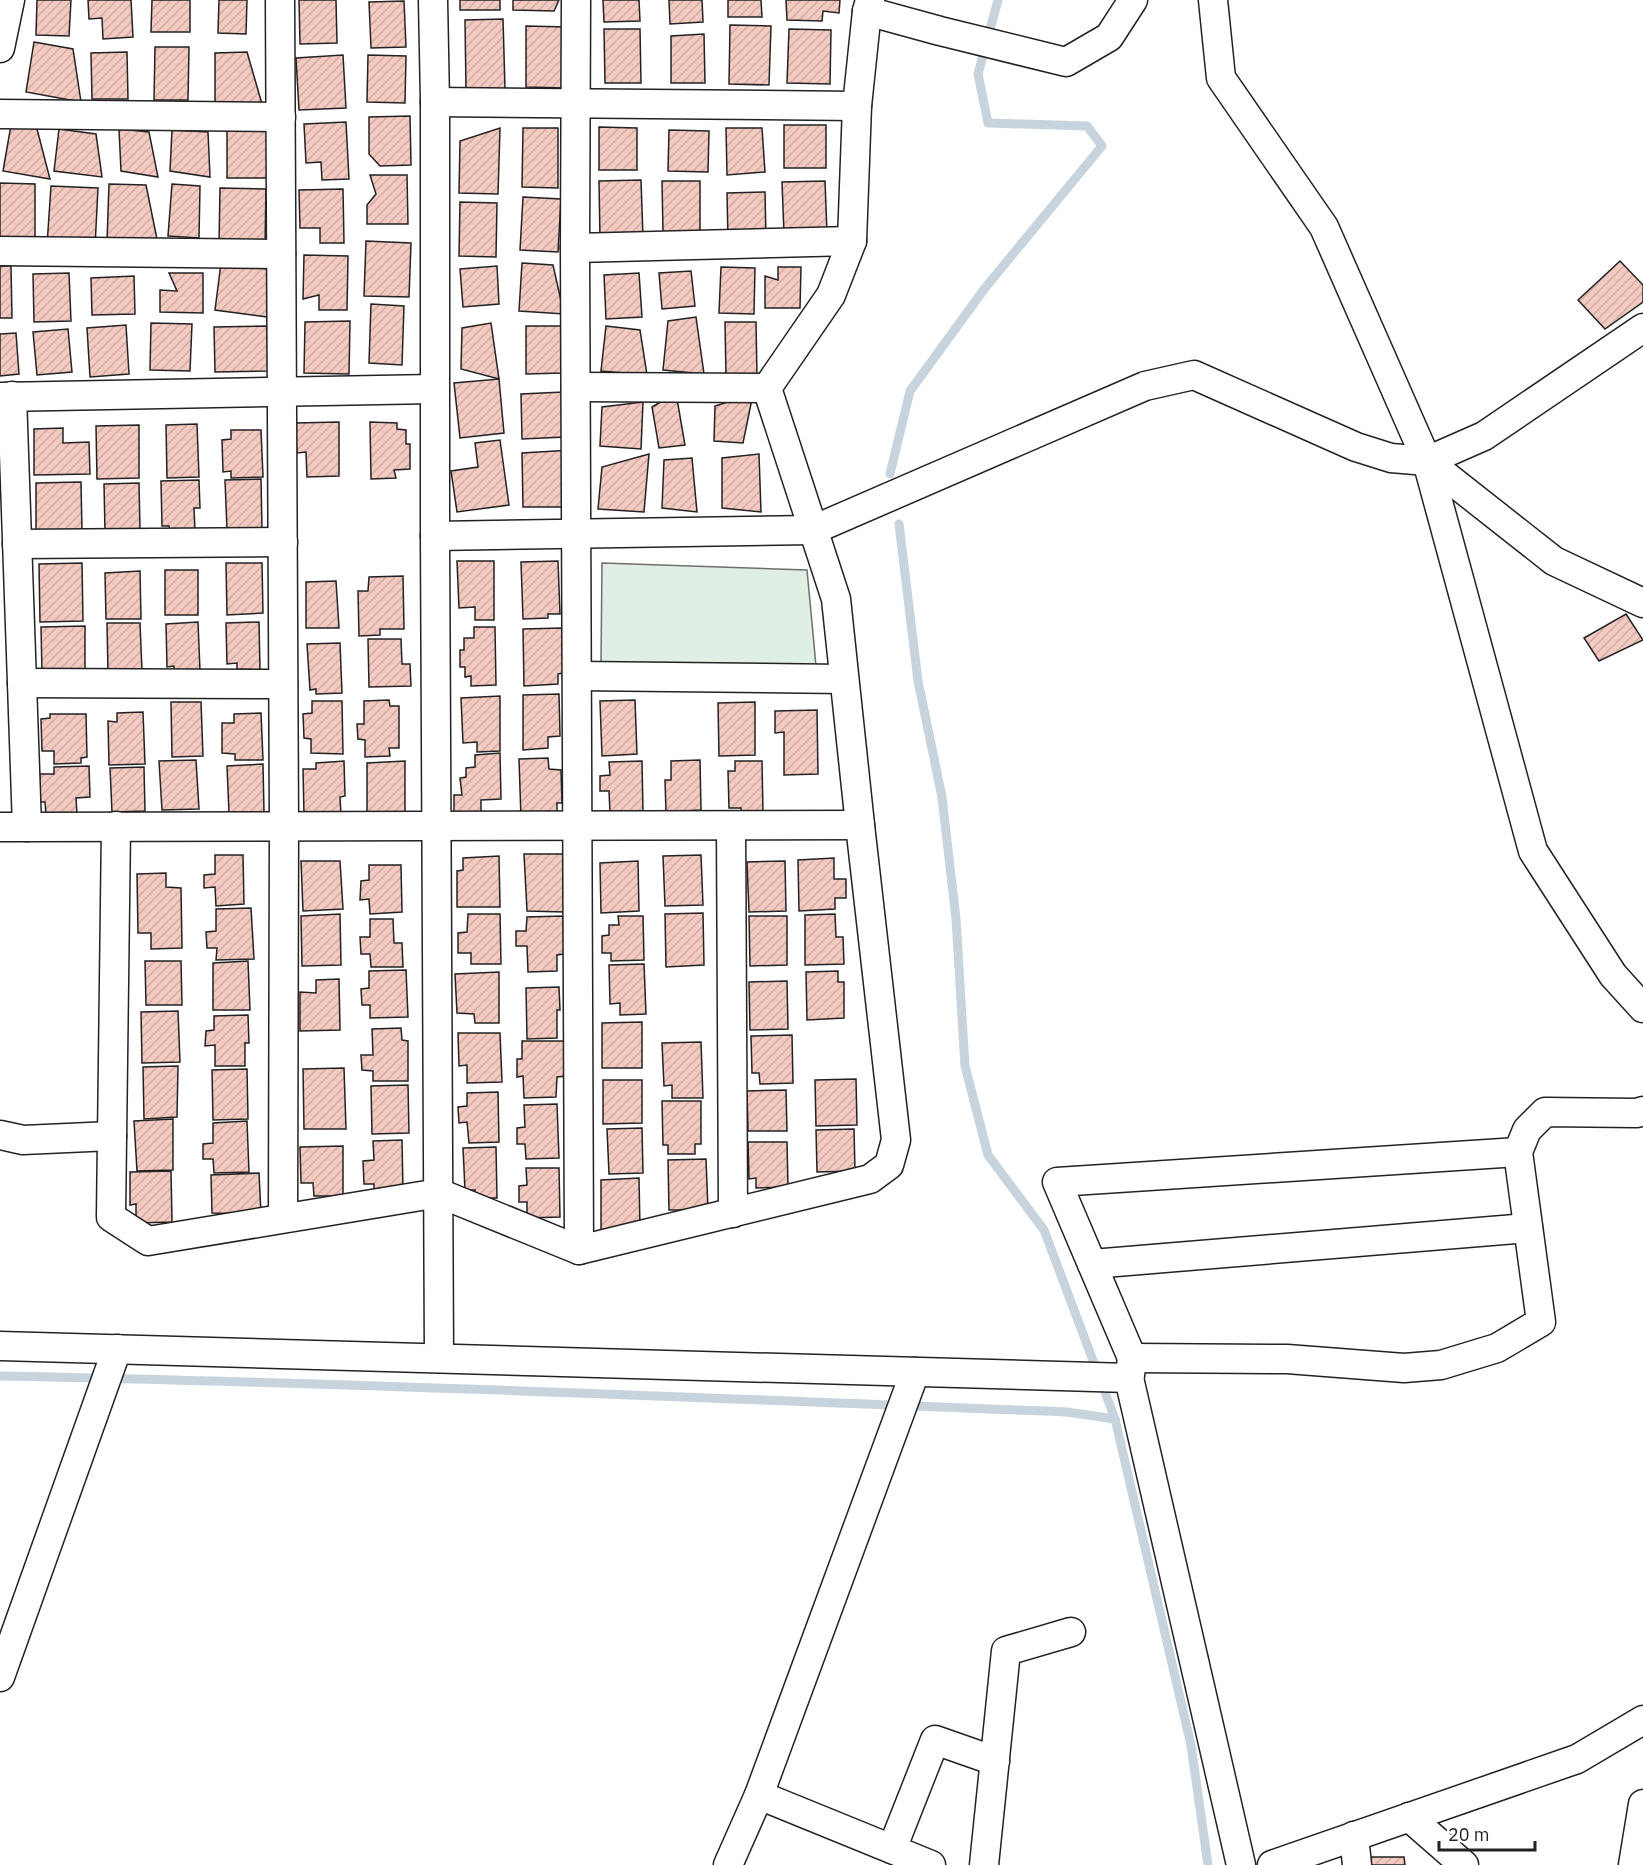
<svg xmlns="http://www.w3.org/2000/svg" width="1643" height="1865" font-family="'IBM Plex Sans',sans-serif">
  <defs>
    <pattern id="building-hatch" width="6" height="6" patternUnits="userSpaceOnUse" patternTransform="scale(1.5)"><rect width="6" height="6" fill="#f3c9c0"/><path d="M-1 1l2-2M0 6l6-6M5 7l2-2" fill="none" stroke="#d0aca5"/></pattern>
  </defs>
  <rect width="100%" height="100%" fill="#fff"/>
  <path fill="#e0efe3" stroke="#6f6f6f" stroke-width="1.5" d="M 602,563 L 807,570 L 816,666 L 601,663 Z"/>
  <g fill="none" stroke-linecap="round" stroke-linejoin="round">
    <g stroke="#c7d3dd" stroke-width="9">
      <path d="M 890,474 L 910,391 L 985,288 L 1102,146 L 1087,126 L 988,123 L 978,74 L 998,0"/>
      <path d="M 899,524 L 918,681 L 942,797 L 956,919 L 965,1066 L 988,1155 L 1044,1230 L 1115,1419 L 1191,1745 L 1208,1865"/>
      <path d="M 0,1376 C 356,1383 712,1398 1067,1412 L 1115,1419"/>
    </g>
  </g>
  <g fill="url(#building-hatch)" stroke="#222" stroke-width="1.5">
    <path d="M 37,0 L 71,0 L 69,36 L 36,35 Z"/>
    <path d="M 88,0 L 131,0 L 133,37 L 103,39 L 102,18 L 89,19 Z"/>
    <path d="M 152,0 L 190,0 L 190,32 L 151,32 Z"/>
    <path d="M 219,0 L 247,0 L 246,34 L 218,33 Z"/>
    <path d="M 299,0 L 336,0 L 337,43 L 300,44 Z"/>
    <rect x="460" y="0" width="40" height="10"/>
    <path d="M 513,0 L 559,0 L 554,11 L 513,10 Z"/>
    <path d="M 603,0 L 639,0 L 640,21 L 604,22 Z"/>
    <path d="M 669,0 L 702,0 L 703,22 L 670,24 Z"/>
    <path d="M 728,0 L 761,0 L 762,17 L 728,17 Z"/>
    <path d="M 786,0 L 840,0 L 839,13 L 823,11 L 822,21 L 787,20 Z"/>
    <path d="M 404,1 L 406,47 L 371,48 L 369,2 Z"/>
    <path d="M 503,19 L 505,89 L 466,90 L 465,20 Z"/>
    <path d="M 730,25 L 771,26 L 769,85 L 729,84 Z"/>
    <path d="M 526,26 L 567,27 L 566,88 L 526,87 Z"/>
    <path d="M 604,29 L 640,29 L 641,83 L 605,83 Z"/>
    <path d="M 789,29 L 831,30 L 830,84 L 787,83 Z"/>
    <path d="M 704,34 L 705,83 L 671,83 L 671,36 Z"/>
    <path d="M 34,42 L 73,49 L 81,102 L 26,92 Z"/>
    <path d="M 155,47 L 189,47 L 188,100 L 154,100 Z"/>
    <path d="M 127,52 L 128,99 L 92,99 L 91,53 Z"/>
    <path d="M 247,52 L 262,104 L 215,104 L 215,53 Z"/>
    <path d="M 343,55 L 346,108 L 299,110 L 296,58 Z"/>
    <path d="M 368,55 L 406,56 L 405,103 L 367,102 Z"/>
    <path d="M 410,116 L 411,165 L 380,166 L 369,154 L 369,117 Z"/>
    <path d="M 346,122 L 349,179 L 322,180 L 321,162 L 306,163 L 304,124 Z"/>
    <path d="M 11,125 L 37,129 L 50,179 L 3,171 Z"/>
    <rect x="784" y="125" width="42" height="43"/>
    <path d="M 599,127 L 637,128 L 637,170 L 599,170 Z"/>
    <path d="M 500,128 L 498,194 L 459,193 L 460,141 Z"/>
    <path d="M 523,128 L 558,128 L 558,188 L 522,187 Z"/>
    <path d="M 726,128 L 762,128 L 765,172 L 727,175 Z"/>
    <path d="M 59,129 L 96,134 L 102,177 L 54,171 Z"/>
    <path d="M 119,129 L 149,132 L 158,177 L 121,171 Z"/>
    <path d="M 172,130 L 208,132 L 210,177 L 170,171 Z"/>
    <rect x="227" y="130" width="41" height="48"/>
    <path d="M 669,130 L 709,131 L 708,172 L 668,171 Z"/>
    <path d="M 370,175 L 407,175 L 408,224 L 367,224 L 367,205 L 376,194 Z"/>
    <path d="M 641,180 L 643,237 L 600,239 L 599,181 Z"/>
    <path d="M 662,181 L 700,181 L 700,232 L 663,232 Z"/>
    <path d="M 825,181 L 827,233 L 784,234 L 782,182 Z"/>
    <path d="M 0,183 L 35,184 L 35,240 L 0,239 Z"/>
    <path d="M 109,184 L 146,185 L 158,244 L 107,242 Z"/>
    <path d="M 172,184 L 200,186 L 199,238 L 168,236 Z"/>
    <path d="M 51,186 L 98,188 L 95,247 L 47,245 Z"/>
    <path d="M 220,188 L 266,189 L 265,246 L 219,245 Z"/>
    <path d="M 343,189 L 344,243 L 320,243 L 320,228 L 300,228 L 299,190 Z"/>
    <path d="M 765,192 L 766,240 L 728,241 L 727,193 Z"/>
    <path d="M 523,197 L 561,199 L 558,252 L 520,250 Z"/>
    <path d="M 460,202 L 497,203 L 496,257 L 459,256 Z"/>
    <path d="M 366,241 L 411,243 L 409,297 L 364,296 Z"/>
    <path d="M 304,255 L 348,256 L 347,310 L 319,310 L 319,295 L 303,299 Z"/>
    <path d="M 1620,261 L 1643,285 L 1643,302 L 1605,329 L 1578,300 Z"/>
    <path d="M 221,263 L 267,269 L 275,318 L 215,310 Z"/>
    <path d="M 522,263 L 553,265 L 564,314 L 519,311 Z"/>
    <path d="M 0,266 L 11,266 L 12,318 L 0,318 Z"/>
    <path d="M 497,266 L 499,304 L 463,307 L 460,269 Z"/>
    <path d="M 721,267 L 755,268 L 754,314 L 719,313 Z"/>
    <path d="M 778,267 L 801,267 L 800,308 L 765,308 L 765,276 L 778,280 Z"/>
    <path d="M 691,271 L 695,306 L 662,309 L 659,273 Z"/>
    <path d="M 69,273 L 71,321 L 34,322 L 33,274 Z"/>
    <path d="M 169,273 L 203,273 L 203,313 L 160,312 L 160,290 L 177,291 Z"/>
    <path d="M 639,273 L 642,317 L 606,319 L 604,275 Z"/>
    <path d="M 134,276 L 135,314 L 92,315 L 91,278 Z"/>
    <path d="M 371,304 L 404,306 L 402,365 L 369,363 Z"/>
    <path d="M 696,317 L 704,374 L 663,370 L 668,321 Z"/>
    <path d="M 350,321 L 349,374 L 304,373 L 305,322 Z"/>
    <path d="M 725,322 L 756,322 L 757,376 L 726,377 Z"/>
    <path d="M 151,323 L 192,324 L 190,371 L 150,370 Z"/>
    <path d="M 491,323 L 499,379 L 461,369 L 462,328 Z"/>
    <path d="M 126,325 L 129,374 L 90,377 L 87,328 Z"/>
    <path d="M 267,326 L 268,371 L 215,372 L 214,327 Z"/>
    <path d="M 526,326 L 563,326 L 563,373 L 526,374 Z"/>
    <path d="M 606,326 L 640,330 L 647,375 L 601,371 Z"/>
    <path d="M 68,329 L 72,372 L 37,375 L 33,332 Z"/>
    <path d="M 16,333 L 19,374 L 0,376 L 0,334 Z"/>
    <path d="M 499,379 L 504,433 L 460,438 L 454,383 Z"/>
    <path d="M 563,392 L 565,437 L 522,439 L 521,394 Z"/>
    <path d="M 676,393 L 685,445 L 659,448 L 652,407 Z"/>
    <path d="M 753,394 L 743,443 L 714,441 L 715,406 Z"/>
    <path d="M 643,402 L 641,449 L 600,446 L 602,407 Z"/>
    <path d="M 339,422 L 339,476 L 307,477 L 306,452 L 297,453 L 295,423 Z"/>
    <path d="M 370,422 L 397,423 L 397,429 L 406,430 L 406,444 L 410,444 L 410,469 L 394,470 L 396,478 L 371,479 Z"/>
    <path d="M 197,424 L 199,477 L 167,478 L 166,425 Z"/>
    <path d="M 139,425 L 139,478 L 97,479 L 96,426 Z"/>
    <path d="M 63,428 L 63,443 L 89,442 L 90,474 L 34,475 L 34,429 Z"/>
    <path d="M 231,430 L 261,430 L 263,477 L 231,478 L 231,471 L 223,472 L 222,440 L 231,439 Z"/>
    <path d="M 500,440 L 509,505 L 457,512 L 451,471 L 478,467 L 475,443 Z"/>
    <path d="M 572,450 L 570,507 L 523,507 L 522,453 Z"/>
    <path d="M 649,454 L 644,512 L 598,509 L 602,467 Z"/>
    <path d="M 759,454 L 761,512 L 722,508 L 722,458 Z"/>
    <path d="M 692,458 L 697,512 L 662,508 L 664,460 Z"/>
    <path d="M 261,479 L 262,529 L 227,530 L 225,480 Z"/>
    <path d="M 199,480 L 200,508 L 194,508 L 195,531 L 170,531 L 169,526 L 162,526 L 161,481 Z"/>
    <path d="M 81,482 L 82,531 L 36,532 L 36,483 Z"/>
    <path d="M 139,483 L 140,530 L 105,531 L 104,484 Z"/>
    <path d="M 457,561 L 494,561 L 494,620 L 475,620 L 475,607 L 459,608 Z"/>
    <path d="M 558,561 L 560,614 L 548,614 L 548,618 L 523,619 L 521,562 Z"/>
    <path d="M 82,563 L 83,621 L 40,622 L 39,564 Z"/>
    <path d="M 226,563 L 262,563 L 263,613 L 227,615 Z"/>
    <rect x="165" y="570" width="33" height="45"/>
    <path d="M 140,571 L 141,619 L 106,619 L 105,573 Z"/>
    <path d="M 403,576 L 404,629 L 380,629 L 380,635 L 359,636 L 358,591 L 368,591 L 369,577 Z"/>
    <path d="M 336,581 L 339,628 L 306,628 L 306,582 Z"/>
    <path d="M 1626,614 L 1643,640 L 1599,661 L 1584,638 Z"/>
    <path d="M 198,622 L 200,671 L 174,670 L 174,666 L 167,667 L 166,624 Z"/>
    <path d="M 259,622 L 260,670 L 237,669 L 237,663 L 227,664 L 226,623 Z"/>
    <path d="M 107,623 L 140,623 L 142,671 L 108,672 Z"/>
    <path d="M 85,626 L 85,671 L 42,673 L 41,627 Z"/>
    <path d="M 474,627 L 495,627 L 496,685 L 471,686 L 471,676 L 465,677 L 465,667 L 460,667 L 460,650 L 464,650 L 464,638 L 474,638 Z"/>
    <path d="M 562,628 L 563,673 L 558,674 L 558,684 L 524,686 L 523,629 Z"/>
    <path d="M 368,639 L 401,639 L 402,664 L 410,664 L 411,686 L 369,687 Z"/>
    <path d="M 340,643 L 342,693 L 316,694 L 316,689 L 310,690 L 307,644 Z"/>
    <path d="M 559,694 L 560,736 L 548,737 L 548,748 L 523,750 L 523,695 Z"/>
    <path d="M 500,696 L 500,751 L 477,752 L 477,742 L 463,743 L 461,698 Z"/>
    <path d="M 389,700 L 390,706 L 399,706 L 399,748 L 389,748 L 390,756 L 365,757 L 365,740 L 358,739 L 357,724 L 364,724 L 364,701 Z"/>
    <path d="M 635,700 L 637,754 L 602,756 L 600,701 Z"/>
    <path d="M 312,701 L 342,701 L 343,754 L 311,753 L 311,739 L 304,738 L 303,714 L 312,713 Z"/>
    <path d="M 171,702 L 201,702 L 203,756 L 172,757 Z"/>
    <path d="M 755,702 L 755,755 L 719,756 L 718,703 Z"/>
    <path d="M 817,710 L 818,774 L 784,775 L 784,732 L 775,733 L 775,711 Z"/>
    <path d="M 143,712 L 145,764 L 109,765 L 108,721 L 117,722 L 117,713 Z"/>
    <path d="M 261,713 L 263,760 L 235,760 L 235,754 L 222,753 L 222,723 L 234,723 L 234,714 Z"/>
    <path d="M 50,714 L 86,714 L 87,757 L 81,758 L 81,763 L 54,764 L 54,751 L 42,751 L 41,719 L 50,718 Z"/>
    <path d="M 500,753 L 501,799 L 481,800 L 481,813 L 454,814 L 454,795 L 462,795 L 460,778 L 466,777 L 466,768 L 475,767 L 475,755 Z"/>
    <path d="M 548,758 L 549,769 L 561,770 L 562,803 L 557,803 L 557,816 L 521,818 L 519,759 Z"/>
    <path d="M 196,760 L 199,809 L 162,810 L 159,761 Z"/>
    <path d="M 700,760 L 701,810 L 666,812 L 665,780 L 671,780 L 671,761 Z"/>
    <path d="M 344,761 L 345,796 L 340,797 L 341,815 L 304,816 L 303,769 L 316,769 L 316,763 Z"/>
    <path d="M 405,761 L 405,813 L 367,814 L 367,763 Z"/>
    <path d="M 642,761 L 643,812 L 610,813 L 609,791 L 600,791 L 600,776 L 610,775 L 609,762 Z"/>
    <path d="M 735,761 L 762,761 L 763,813 L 741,813 L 741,808 L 729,808 L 728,771 L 735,771 Z"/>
    <path d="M 263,764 L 264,812 L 229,813 L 227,766 Z"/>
    <path d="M 89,766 L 90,797 L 76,798 L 77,814 L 46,815 L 45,802 L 40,802 L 40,774 L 54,774 L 54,767 Z"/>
    <path d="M 144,767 L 145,811 L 112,812 L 110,768 Z"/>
    <path d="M 524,854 L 563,854 L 564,912 L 527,911 Z"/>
    <path d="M 215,855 L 243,855 L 244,904 L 216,906 L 215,887 L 204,888 L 204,875 L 215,874 Z"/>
    <path d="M 701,855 L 703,905 L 665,906 L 663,856 Z"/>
    <path d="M 499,856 L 500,907 L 457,907 L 457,871 L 463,870 L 463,858 Z"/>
    <path d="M 834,858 L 834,879 L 846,879 L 846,898 L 835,898 L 835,909 L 799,911 L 798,860 Z"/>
    <path d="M 301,861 L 340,861 L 343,909 L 303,911 Z"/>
    <path d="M 638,861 L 639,911 L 601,913 L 600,863 Z"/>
    <path d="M 785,861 L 786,911 L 749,912 L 747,862 Z"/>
    <path d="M 369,865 L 401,865 L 402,912 L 370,914 L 369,899 L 360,900 L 361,881 L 369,880 Z"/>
    <path d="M 166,873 L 166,887 L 181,888 L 182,948 L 151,949 L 151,933 L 138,933 L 137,874 Z"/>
    <path d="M 251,908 L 254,959 L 216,960 L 217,948 L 207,948 L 206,932 L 216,931 L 216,909 Z"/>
    <path d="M 703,913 L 704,965 L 666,967 L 665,914 Z"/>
    <path d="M 340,914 L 341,965 L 302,966 L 301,916 Z"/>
    <path d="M 468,914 L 500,914 L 501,964 L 471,964 L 471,953 L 458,953 L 458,933 L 467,932 Z"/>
    <path d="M 835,914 L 836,937 L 843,937 L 844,964 L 805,965 L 805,915 Z"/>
    <path d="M 563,916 L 564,954 L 557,955 L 557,971 L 528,972 L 527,946 L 516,946 L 516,931 L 526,931 L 527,917 Z"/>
    <path d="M 618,916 L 643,916 L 644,960 L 611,961 L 611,953 L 602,953 L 602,936 L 609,935 L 609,925 L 619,925 Z"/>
    <path d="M 749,916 L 787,916 L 787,965 L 750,966 Z"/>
    <path d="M 370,919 L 393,919 L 394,943 L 402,943 L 403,967 L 371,967 L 370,954 L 361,954 L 360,937 L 370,937 Z"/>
    <path d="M 145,961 L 181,961 L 182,1005 L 146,1005 Z"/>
    <path d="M 248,961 L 250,1010 L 213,1010 L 213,963 Z"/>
    <path d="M 644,964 L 646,1014 L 620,1015 L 620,1003 L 610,1004 L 609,965 Z"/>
    <path d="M 406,970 L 408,1017 L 370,1018 L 370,1005 L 362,1005 L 361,989 L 369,988 L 369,971 Z"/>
    <path d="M 838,971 L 838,982 L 844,982 L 844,1018 L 807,1020 L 806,972 Z"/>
    <path d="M 499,972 L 499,1023 L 475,1023 L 474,1014 L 457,1013 L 455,974 Z"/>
    <path d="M 339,979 L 340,1030 L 300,1031 L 300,992 L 316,993 L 316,980 Z"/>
    <path d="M 787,981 L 788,1029 L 750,1030 L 749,982 Z"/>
    <path d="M 559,987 L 560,1010 L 557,1010 L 557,1038 L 527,1039 L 526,988 Z"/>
    <path d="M 178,1011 L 180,1062 L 142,1063 L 141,1012 Z"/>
    <path d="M 248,1015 L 249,1043 L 245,1043 L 245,1066 L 215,1066 L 215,1045 L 205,1046 L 206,1031 L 214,1030 L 214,1016 Z"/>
    <path d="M 642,1022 L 642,1068 L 602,1068 L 602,1023 Z"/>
    <path d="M 401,1028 L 402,1040 L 408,1041 L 408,1081 L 373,1081 L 373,1071 L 362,1070 L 361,1055 L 373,1055 L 372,1029 Z"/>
    <path d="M 458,1033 L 500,1033 L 502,1082 L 467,1083 L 467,1065 L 459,1066 Z"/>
    <path d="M 792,1035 L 793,1083 L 760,1084 L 759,1073 L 752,1073 L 751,1036 Z"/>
    <path d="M 522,1041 L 566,1041 L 567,1076 L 557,1077 L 556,1097 L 524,1098 L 523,1076 L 517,1077 L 517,1059 L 522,1059 Z"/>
    <path d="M 701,1042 L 703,1098 L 672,1098 L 672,1085 L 664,1086 L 662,1043 Z"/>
    <path d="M 178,1066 L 177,1117 L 144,1119 L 143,1067 Z"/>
    <path d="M 344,1068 L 346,1129 L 304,1129 L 303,1069 Z"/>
    <path d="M 247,1069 L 248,1119 L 213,1120 L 212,1070 Z"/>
    <path d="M 856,1079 L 857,1125 L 816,1126 L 815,1080 Z"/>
    <path d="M 603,1080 L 642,1080 L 642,1123 L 603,1124 Z"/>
    <path d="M 408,1085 L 409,1133 L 372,1134 L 371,1086 Z"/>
    <path d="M 786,1090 L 787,1131 L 748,1131 L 747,1091 Z"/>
    <path d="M 498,1092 L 499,1142 L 469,1143 L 467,1122 L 459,1123 L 458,1107 L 467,1106 L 467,1093 Z"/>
    <path d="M 662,1101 L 701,1101 L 701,1144 L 695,1144 L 695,1154 L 668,1154 L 668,1145 L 663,1145 Z"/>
    <path d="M 557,1104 L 559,1158 L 526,1159 L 525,1144 L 517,1144 L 517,1128 L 525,1127 L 524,1105 Z"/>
    <path d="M 173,1119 L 173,1170 L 137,1171 L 134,1121 Z"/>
    <path d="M 247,1121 L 249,1172 L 214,1173 L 213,1159 L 203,1159 L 203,1144 L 213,1143 L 213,1123 Z"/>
    <path d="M 642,1128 L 643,1173 L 609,1174 L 607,1129 Z"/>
    <path d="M 854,1129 L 855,1171 L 817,1172 L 816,1130 Z"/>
    <path d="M 402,1140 L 403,1191 L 374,1191 L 374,1184 L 364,1184 L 363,1161 L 374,1160 L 373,1141 Z"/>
    <path d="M 748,1142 L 787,1142 L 788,1187 L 756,1188 L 756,1178 L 749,1179 Z"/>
    <path d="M 343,1146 L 343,1196 L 314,1196 L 313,1183 L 301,1183 L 300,1147 Z"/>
    <path d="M 496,1147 L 497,1198 L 476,1198 L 475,1190 L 465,1190 L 463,1148 Z"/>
    <path d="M 706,1159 L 708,1210 L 669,1210 L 668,1160 Z"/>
    <path d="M 526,1168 L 559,1168 L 560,1217 L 527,1218 L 527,1202 L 519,1202 L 519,1186 L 527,1185 Z"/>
    <path d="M 171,1171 L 172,1222 L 136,1223 L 136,1204 L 130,1205 L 130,1172 Z"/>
    <path d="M 259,1173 L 261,1214 L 212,1213 L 211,1175 Z"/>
    <path d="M 639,1178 L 640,1229 L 601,1230 L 601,1180 Z"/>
    <path d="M 1367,1857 L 1404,1857 L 1405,1865 L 1368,1865 Z"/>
  </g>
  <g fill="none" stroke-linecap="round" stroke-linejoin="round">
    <defs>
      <g id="street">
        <path d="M 280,0 L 284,826 L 283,1218"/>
        <path d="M 433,0 L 435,102 L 435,536 L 439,1358"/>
        <path d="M 576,0 L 575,248 L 579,1250"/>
        <path d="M 1213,0 L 1221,78 L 1324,227 L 1427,461 L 1533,851 L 1613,975 L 1643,1008"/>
        <path d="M 867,11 L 940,31 L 1066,62 L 1109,37 L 1133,0"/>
        <path d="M 0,48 L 10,0"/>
        <path d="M 435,102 L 857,106"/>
        <path d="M 0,114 L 281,117"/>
        <path d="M 575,248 L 852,241"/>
        <path d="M 0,251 L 281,254"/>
        <path d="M 576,387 L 767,388"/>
        <path d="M 12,396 L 27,827 L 860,825"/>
        <path d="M 0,397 L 434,389"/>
        <path d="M 1427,461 L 1554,561 L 1643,603"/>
        <path d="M 435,536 L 813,530 L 1145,386 L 1194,375 L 1356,447 L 1391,458 L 1427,461 L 1484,436 L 1643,328"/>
        <path d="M 17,544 L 283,542"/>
        <path d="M 577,676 L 844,679"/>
        <path d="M 22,683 L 283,684"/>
        <path d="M 116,826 L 111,1217 L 148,1241 L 439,1193 L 579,1250 L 870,1179 L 889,1165 L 896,1140 L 860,825 L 836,599 L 767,388 L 831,295 L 852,241 L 857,106 L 867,11 L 870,0"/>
        <path d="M 731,826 L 733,1213"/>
        <path d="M 0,827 L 27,827"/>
        <path d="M 0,1135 L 23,1140 L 112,1136"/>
        <path d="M 1092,1264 L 1528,1228"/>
        <path d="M 0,1346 L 1129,1378 L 1241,1865"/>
        <path d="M 1132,1358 L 1287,1359 L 1404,1368 L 1441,1365 L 1497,1348 L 1541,1322 L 1518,1152 L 1527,1130 L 1545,1112 L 1637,1113 L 1643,1111"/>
        <path d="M 1130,1375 L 1132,1358 L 1057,1182 L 1518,1152"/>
        <path d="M 0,1677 L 117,1349"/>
        <path d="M 759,1795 L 931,1865"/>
        <path d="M 1409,1817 L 1464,1865"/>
        <path d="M 1354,1836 L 1357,1865"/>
        <path d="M 892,1849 L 935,1740 L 995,1761"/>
        <path d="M 728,1865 L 759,1795 L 915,1372"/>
        <path d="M 984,1865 L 1006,1651 L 1071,1632"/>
        <path d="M 1272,1865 L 1577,1759 L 1643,1720"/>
        <path d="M 1633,1865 L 1643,1804"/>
      </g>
    </defs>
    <use href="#street" stroke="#222" stroke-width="31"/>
    <use href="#street" stroke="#fff" stroke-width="28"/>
  </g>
  <path d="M1439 1841v9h96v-9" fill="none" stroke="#222222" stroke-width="3"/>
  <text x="1448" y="1841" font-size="18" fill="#222222" stroke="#ffffff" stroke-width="4.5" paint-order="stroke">20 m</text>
</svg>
